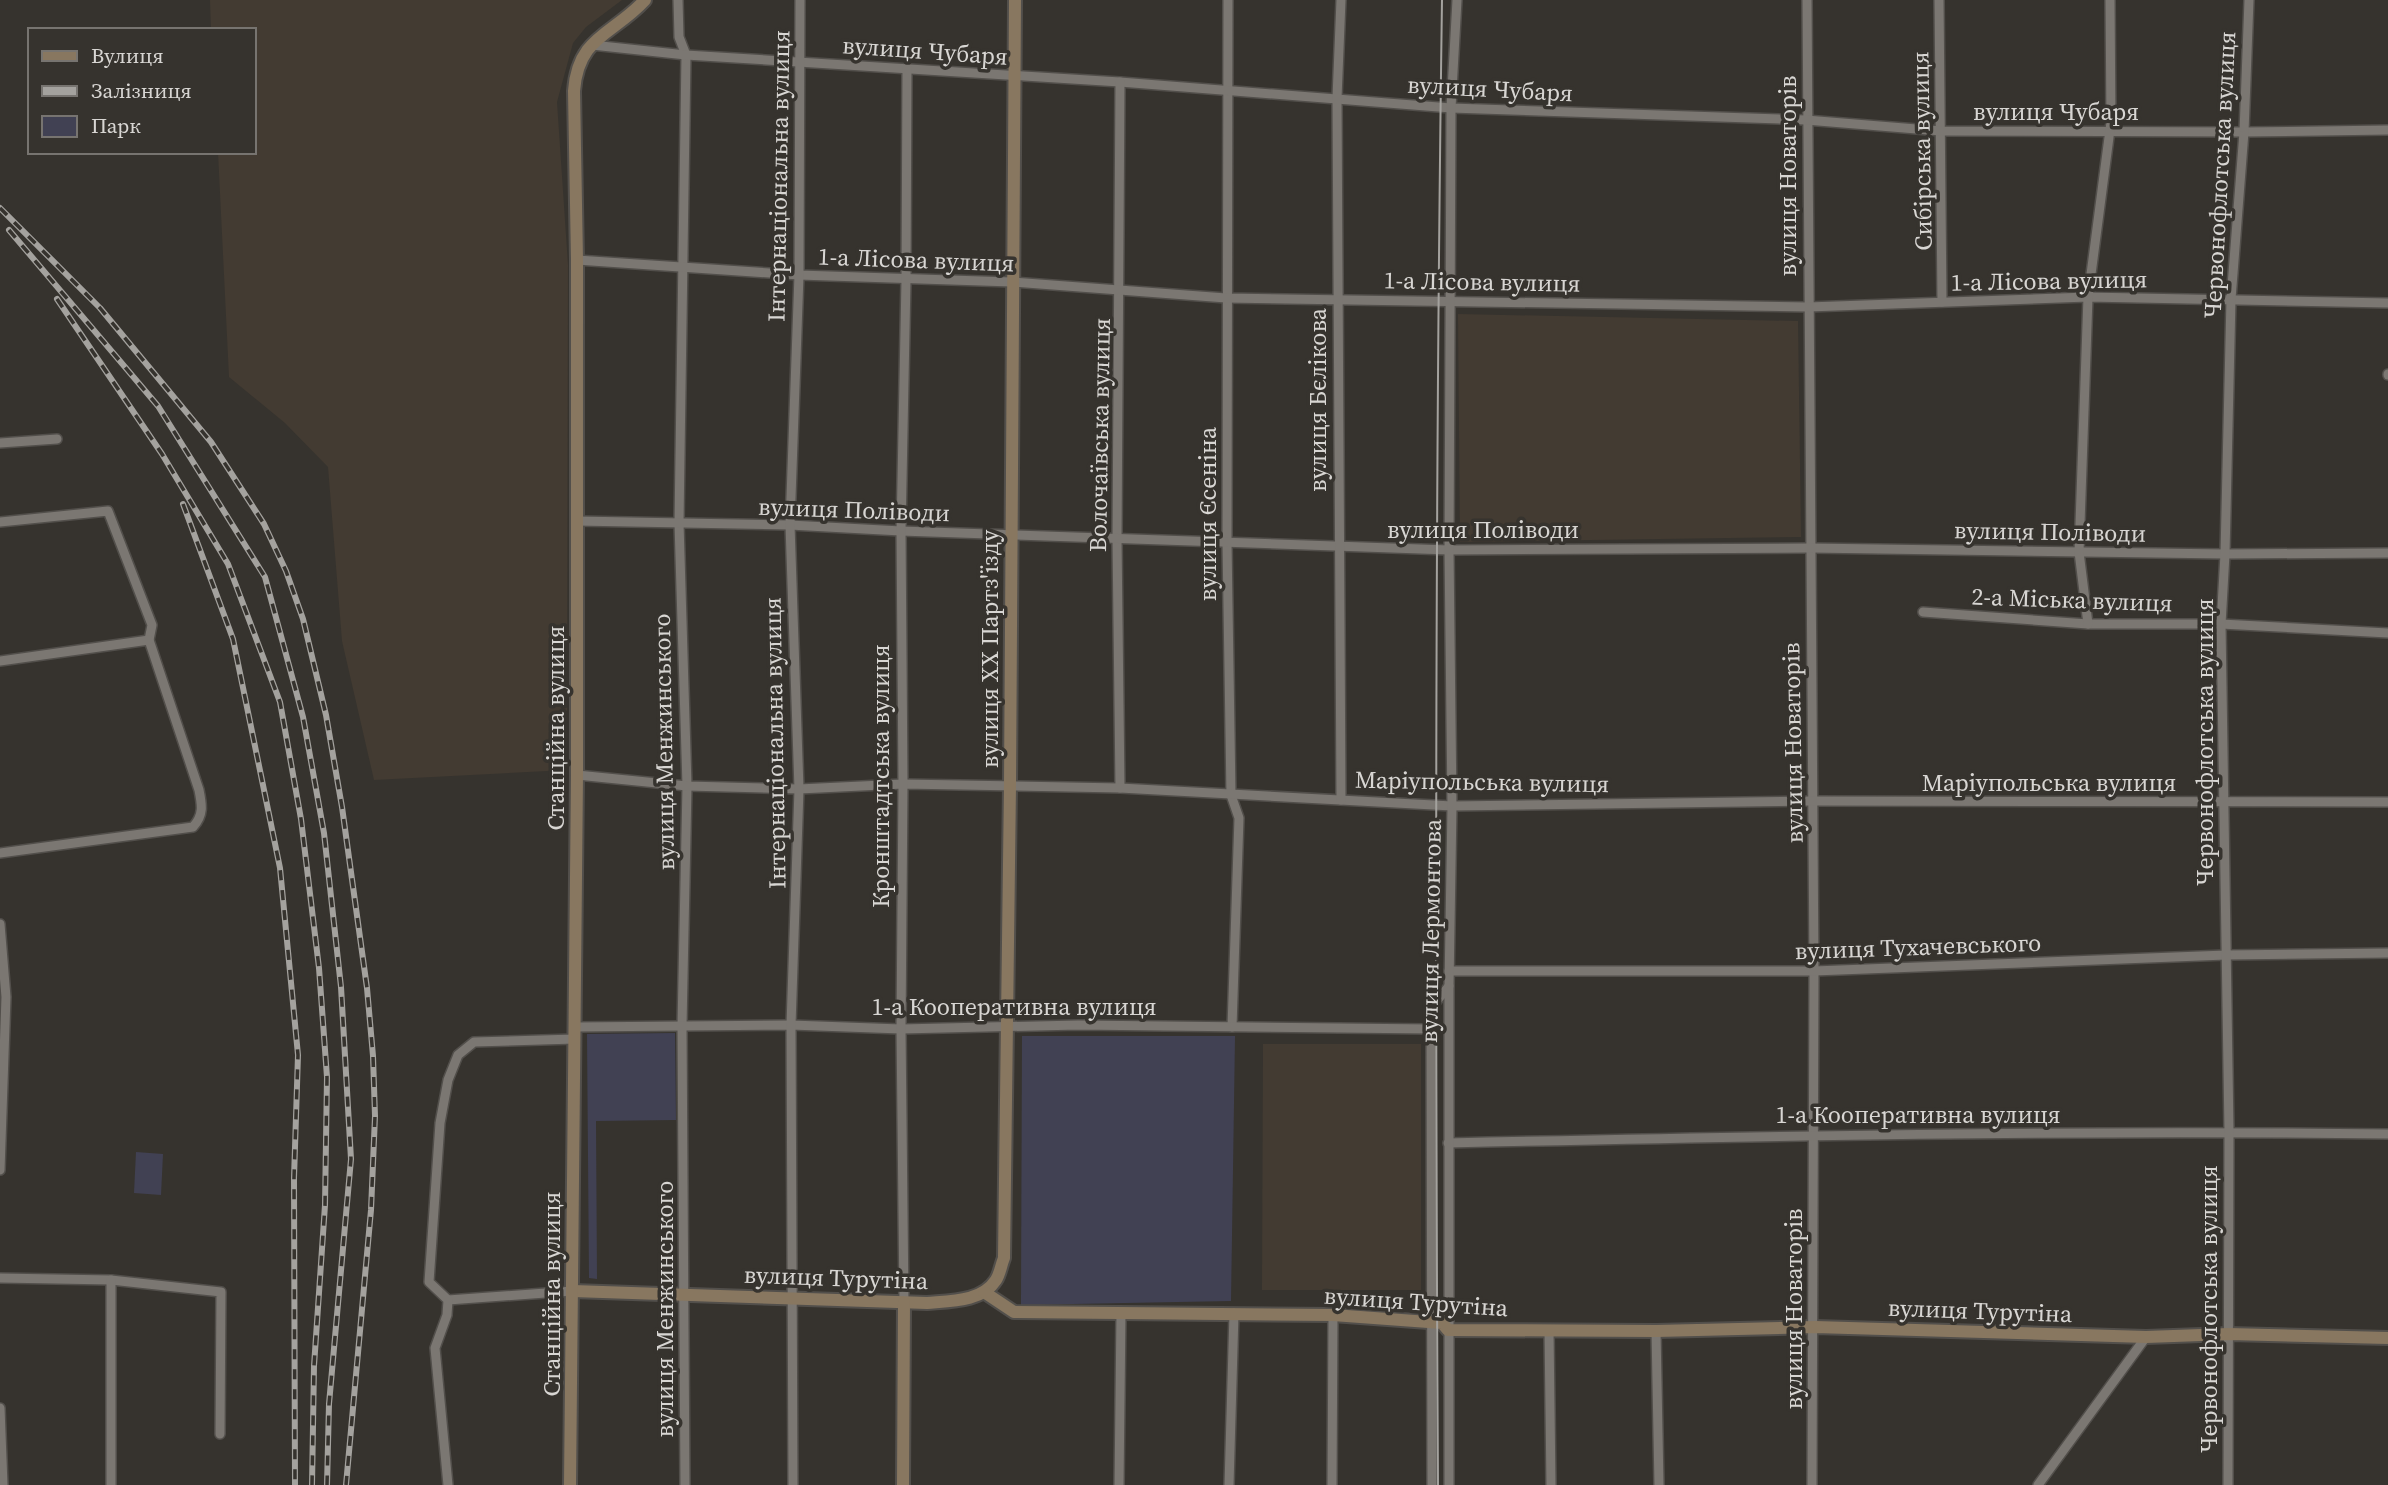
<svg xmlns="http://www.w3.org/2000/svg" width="2388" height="1485" font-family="'Source Serif 4',serif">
  <rect width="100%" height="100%" fill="#36332e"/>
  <g fill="#433b32">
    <path d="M 210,0 L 622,0 L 586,27 L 573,43 L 557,102 L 568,265 L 567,770 L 374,780 L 342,641 L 328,467 L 285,423 L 229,377 L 218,152 L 254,152 L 254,30 L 211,30 Z"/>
    <path d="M 1458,314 L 1798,321 L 1801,537 L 1460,542 Z"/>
    <path d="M 1263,1044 L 1421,1044 L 1421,1290 L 1262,1290 Z"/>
  </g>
  <g fill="#414153">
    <path d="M 675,1033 L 676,1120 L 596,1121 L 597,1279 L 589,1278 L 587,1034 Z"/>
    <path d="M 1022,1036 L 1235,1036 L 1231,1301 L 1021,1305 Z"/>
    <path d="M 136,1152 L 163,1154 L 161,1195 L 134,1193 Z"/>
  </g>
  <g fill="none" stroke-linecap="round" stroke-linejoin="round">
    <defs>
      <g id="street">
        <path d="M 678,0 L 679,37 L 686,55 L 679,523 L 687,786 L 682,1026 L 685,1485"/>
        <path d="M 1228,0 L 1227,543 L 1231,795 L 1239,818 L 1232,1027"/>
        <path d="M 1807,0 L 1814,971 L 1812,1485"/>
        <path d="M 1939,0 L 1942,302"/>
        <path d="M 592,45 L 686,55 L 1120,82 L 1451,108 L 1806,120 L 1941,131 L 2244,132 L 2388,130"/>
        <path d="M 1120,82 L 1117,539 L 1120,788"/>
        <path d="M 577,260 L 799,275 L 1012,282 L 1226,298 L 1808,307 L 2088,297 L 2388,303"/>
        <path d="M 2388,374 L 2388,375"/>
        <path d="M 0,443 L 57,439"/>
        <path d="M 577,521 L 790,525 L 901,531 L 1449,550 L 1810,548 L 2225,554 L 2388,553"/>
        <path d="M 0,522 L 108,511 L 152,625 L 149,640 L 199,790 C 202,805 204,815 193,827 L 0,853"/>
        <path d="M 1923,612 L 2088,624 L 2221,624 L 2388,633"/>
        <path d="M 2088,624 L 2079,552 L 2088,297 L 2111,122 L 2110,0"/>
        <path d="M 0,661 L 149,640"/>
        <path d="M 577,775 L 687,786 L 799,789 L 903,784 L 1120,788 L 1452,806 L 1812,801 L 2388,802"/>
        <path d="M 1341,800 L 1337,98 L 1341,0"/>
        <path d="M 0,924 L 6,997 L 0,1170"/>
        <path d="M 1449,971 L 1814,971 L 2226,955 L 2388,953"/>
        <path d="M 576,1027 L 791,1025 L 901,1029 L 1078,1025 L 1431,1029 L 1431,1008 L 1449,986"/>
        <path d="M 1431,1029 L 1432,1485"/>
        <path d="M 1448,1143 C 1762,1136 2075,1130 2388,1134"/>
        <path d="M 0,1278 L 111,1280 L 221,1292 L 220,1434"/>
        <path d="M 111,1280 L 111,1485"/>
        <path d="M 448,1300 L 573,1291"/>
        <path d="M 904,1303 L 901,1029 L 903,784 L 901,531 L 906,280 L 907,68"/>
        <path d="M 1549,1331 L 1551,1485"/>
        <path d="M 1656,1331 L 1659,1485"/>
        <path d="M 0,1408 L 3,1485"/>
        <path d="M 448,1485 L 435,1348 L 447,1315 L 448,1300 L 429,1282 L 440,1123 L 448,1080 L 458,1055 L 474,1042 L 575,1039"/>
        <path d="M 793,1485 L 791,1025 L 799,789 L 790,525 L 799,275 L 800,0"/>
        <path d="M 1119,1485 L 1121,1313"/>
        <path d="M 1229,1485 L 1234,1313"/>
        <path d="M 1332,1485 L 1333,1315"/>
        <path d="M 1449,1485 L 1449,986 L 1452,806 L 1449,550 L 1451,108 L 1457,0"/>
        <path d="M 2038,1485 L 2146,1337"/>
        <path d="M 2228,1485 L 2229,1132 L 2221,624 L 2225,554 L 2231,299 L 2244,132 L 2249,0"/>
      </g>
      <g id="secondary">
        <path d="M 573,1291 L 927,1303 C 950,1301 982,1302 996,1280 C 1000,1274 1001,1265 1004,1258 L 1010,785 L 1015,0"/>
        <path d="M 984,1292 L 1014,1312 L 1333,1315 L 1442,1323 L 1448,1330 L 1656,1331 L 1815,1327 L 2146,1337 L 2229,1334 L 2388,1338"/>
        <path d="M 570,1485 L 577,775 L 577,260 L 574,91 C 578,36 613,35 645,0"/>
        <path d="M 903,1485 L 904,1303"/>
      </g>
    </defs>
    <use href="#street" stroke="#524f4b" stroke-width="12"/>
    <use href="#secondary" stroke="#524f4b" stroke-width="16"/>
    <use href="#street" stroke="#7b7772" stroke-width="9"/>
    <use href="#secondary" stroke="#887760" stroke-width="12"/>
    <path stroke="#a4a29e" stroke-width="2" d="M 1438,1485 C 1435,990 1435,495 1442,0"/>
    <defs>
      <g id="rail">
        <path d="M 0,208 L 100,308 L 211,442 L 264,524 L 286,571 L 303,619 L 326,715 L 342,807 L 367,988 L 373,1056 L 375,1116 L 371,1210 L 346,1485"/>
        <path d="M 9,230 L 158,406 L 265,577 L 303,717 L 324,833 L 341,987 L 351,1159 L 329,1404 L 327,1485"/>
        <path d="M 57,299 L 162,454 L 228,564 L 280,702 L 301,819 L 319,968 L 327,1077 L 325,1205 L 314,1366 L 312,1485"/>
        <path d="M 183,504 L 233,639 L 280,868 L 298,1055 L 294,1178 L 295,1485"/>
      </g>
    </defs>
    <use href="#rail" stroke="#a4a29e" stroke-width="6"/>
    <use href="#rail" stroke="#36332e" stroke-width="3.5" stroke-dasharray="10" stroke-linecap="butt"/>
  </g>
  <g text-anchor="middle" stroke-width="7" stroke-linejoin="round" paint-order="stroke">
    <g font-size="24" fill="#d8d6d3" stroke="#36332e">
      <text transform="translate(925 51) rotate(4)" y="8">вулиця Чубаря</text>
      <text transform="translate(1490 89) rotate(3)" y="8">вулиця Чубаря</text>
      <text x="2056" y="120">вулиця Чубаря</text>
      <text transform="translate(1922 151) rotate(-91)" y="8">Сибірська вулиця</text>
      <text transform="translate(2220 175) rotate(-87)" y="8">Червонофлотська вулиця</text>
      <text transform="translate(779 176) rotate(-89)" y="8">Інтернаціональна вулиця</text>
      <text transform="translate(1788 176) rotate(-90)" y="8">вулиця Новаторів</text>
      <text transform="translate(916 260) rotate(2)" y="8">1-а Лісова вулиця</text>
      <text transform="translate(2049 281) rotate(-1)" y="8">1-а Лісова вулиця</text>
      <text transform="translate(1482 282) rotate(1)" y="8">1-а Лісова вулиця</text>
      <text transform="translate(1318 400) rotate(-90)" y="8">вулиця Бєлікова</text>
      <text transform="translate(1100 435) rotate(-89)" y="8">Волочаївська вулиця</text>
      <text transform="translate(854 510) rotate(2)" y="8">вулиця Поліводи</text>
      <text transform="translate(1208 514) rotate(-90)" y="8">вулиця Єсеніна</text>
      <text x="1483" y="538">вулиця Поліводи</text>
      <text transform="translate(2050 532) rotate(1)" y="8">вулиця Поліводи</text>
      <text transform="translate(2072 600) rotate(2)" y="8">2-а Міська вулиця</text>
      <text transform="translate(990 649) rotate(-90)" y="8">вулиця XX Партз'їзду</text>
      <text transform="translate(556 728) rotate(-90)" y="8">Станційна вулиця</text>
      <text transform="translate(664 742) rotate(-91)" y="8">вулиця Менжинського</text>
      <text transform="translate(2205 742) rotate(-90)" y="8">Червонофлотська вулиця</text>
      <text transform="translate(775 743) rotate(-91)" y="8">Інтернаціональна вулиця</text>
      <text transform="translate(1793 743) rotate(-91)" y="8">вулиця Новаторів</text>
      <text transform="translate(881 776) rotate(-90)" y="8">Кронштадтська вулиця</text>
      <text transform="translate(1482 782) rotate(1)" y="8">Маріупольська вулиця</text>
      <text x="2049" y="791">Маріупольська вулиця</text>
      <text transform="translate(1431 931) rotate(-89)" y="8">вулиця Лермонтова</text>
      <text transform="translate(1918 947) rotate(-2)" y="8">вулиця Тухачевського</text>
      <text x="1014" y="1015">1-а Кооперативна вулиця</text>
      <text x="1918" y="1123">1-а Кооперативна вулиця</text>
      <text transform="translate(836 1278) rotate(2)" y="8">вулиця Турутіна</text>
      <text transform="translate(552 1294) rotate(-90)" y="8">Станційна вулиця</text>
      <text transform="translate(1416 1302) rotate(4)" y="8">вулиця Турутіна</text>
      <text transform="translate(665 1309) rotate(-90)" y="8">вулиця Менжинського</text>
      <text transform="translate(1794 1309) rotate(-90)" y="8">вулиця Новаторів</text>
      <text transform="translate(2209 1309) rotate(-90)" y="8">Червонофлотська вулиця</text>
      <text transform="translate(1980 1311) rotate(2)" y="8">вулиця Турутіна</text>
    </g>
  </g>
  <rect x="28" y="28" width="228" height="126" fill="#36332e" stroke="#777470" stroke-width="2"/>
  <rect x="42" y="51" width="35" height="10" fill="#887760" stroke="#777470" stroke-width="2"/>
  <text x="91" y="63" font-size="21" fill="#d8d6d3">Вулиця</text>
  <rect x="42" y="86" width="35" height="10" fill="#a4a29e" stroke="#777470" stroke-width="2"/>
  <text x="91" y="98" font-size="21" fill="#d8d6d3">Залізниця</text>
  <rect x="42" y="116" width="35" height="21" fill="#414153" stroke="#777470" stroke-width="2"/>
  <text x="91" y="133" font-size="21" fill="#d8d6d3">Парк</text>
</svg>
